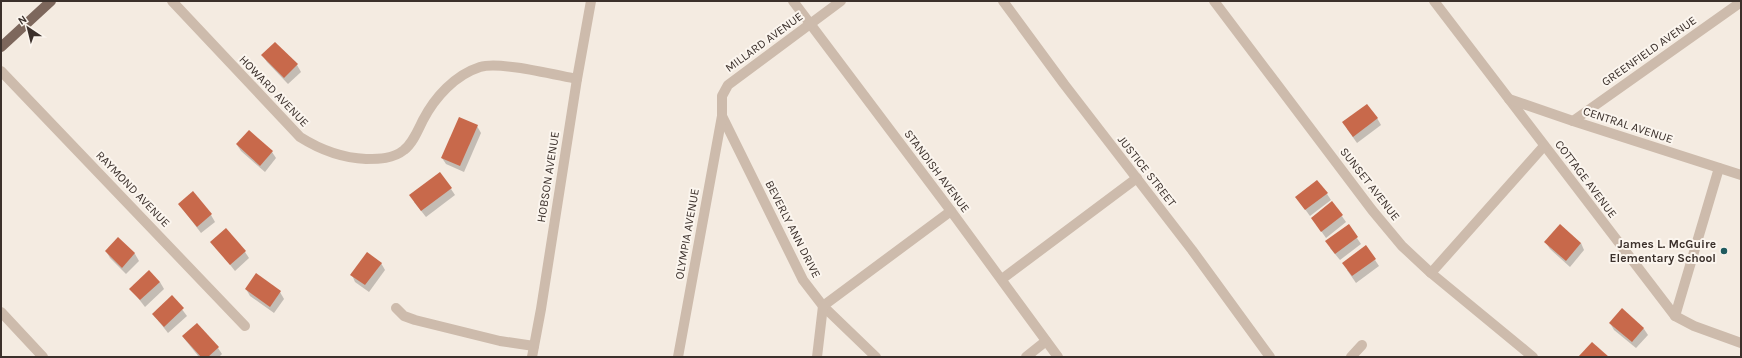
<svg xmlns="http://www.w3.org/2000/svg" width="1742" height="358" font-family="Karla,sans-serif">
  <rect width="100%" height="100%" fill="#f4ebe1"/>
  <g fill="#0003">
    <path d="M 275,43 L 297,65 L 301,72 L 288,84 L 267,62 L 263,56 Z"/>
    <path d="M 1377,118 L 1381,125 L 1357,143 L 1347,129 Z"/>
    <path d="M 477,126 L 481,133 L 464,172 L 446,164 L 442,158 Z"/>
    <path d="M 237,145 L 272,152 L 276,158 L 265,172 L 241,151 Z"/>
    <path d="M 451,189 L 455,195 L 426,217 L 414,202 Z"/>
    <path d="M 1327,194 L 1331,200 L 1310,216 L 1296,197 Z"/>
    <path d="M 1332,202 L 1346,222 L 1326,238 L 1312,218 Z"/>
    <path d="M 179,204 L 211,215 L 215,222 L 201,233 Z"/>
    <path d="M 1348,225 L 1361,244 L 1340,260 L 1330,248 Z"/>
    <path d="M 118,238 L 135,254 L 139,261 L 126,274 L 110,258 L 106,251 Z"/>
    <path d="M 212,242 L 245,252 L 249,258 L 235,271 Z"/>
    <path d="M 1546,243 L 1581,243 L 1584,250 L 1570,267 L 1550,249 Z"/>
    <path d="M 1375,260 L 1379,266 L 1356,283 L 1347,270 Z"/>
    <path d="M 381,263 L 385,270 L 369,292 L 355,282 L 352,275 Z"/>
    <path d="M 160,282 L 164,289 L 145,307 L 131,289 Z"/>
    <path d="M 246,289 L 280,292 L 284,299 L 274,313 L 250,296 Z"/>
    <path d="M 172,296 L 187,316 L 168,333 L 153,314 Z"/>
    <path d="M 1622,310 L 1644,329 L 1648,335 L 1636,348 L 1614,330 L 1610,323 Z"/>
    <path d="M 183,337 L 218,348 L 222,354 L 219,357 L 199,357 Z"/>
  </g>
  <g fill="#c8694b">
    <path d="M 275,42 L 298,64 L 284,78 L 261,55 Z"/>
    <path d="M 1367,104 L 1378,118 L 1353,137 L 1342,122 Z"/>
    <path d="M 459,117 L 478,125 L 460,166 L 441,158 Z"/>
    <path d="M 249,130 L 273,151 L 260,166 L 236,144 Z"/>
    <path d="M 440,172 L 452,188 L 421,211 L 409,195 Z"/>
    <path d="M 1317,180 L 1328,193 L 1305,210 L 1295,197 Z"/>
    <path d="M 193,191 L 212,214 L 197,227 L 178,204 Z"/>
    <path d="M 1332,201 L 1343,215 L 1321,232 L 1311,218 Z"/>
    <path d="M 1349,224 L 1358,237 L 1335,254 L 1325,241 Z"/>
    <path d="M 1560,224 L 1581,243 L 1566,261 L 1544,242 Z"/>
    <path d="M 226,228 L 246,251 L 230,265 L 210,242 Z"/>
    <path d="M 118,237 L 135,253 L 122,268 L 105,251 Z"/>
    <path d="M 1366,245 L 1376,259 L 1352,276 L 1342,263 Z"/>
    <path d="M 367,252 L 382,263 L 365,285 L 350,275 Z"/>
    <path d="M 149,270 L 160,282 L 140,300 L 129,289 Z"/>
    <path d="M 256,273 L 281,291 L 270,307 L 245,289 Z"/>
    <path d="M 172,295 L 184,308 L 164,327 L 152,314 Z"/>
    <path d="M 1622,308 L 1644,328 L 1632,342 L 1609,323 Z"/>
    <path d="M 197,323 L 219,347 L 208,357 L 201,357 L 182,336 Z"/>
    <path d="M 1592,342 L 1609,357 L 1578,357 Z"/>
  </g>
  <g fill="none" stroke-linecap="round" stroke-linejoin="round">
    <g stroke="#cdbbac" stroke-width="10">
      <path d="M 172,1 L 300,137 C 319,149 343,158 366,159 C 379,159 393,159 404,150 C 413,143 418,130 423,120 C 435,97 455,75 480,67 C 500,61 555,75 577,79"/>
      <path d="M 793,1 L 951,211 L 1058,357"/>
      <path d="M 1003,1 L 1064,84 L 1192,250 L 1270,357"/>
      <path d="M 1214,1 L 1372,210 L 1402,246 L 1431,273 L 1533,357"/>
      <path d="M 1434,1 L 1675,316 L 1694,326 L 1741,343"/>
      <path d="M 1,71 L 245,326"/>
      <path d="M 1509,99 L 1573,121 L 1741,175"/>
      <path d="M 722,116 L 803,280 L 823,306 L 876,357"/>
      <path d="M 1573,121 L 1741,2"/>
      <path d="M 1431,273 L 1544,146"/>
      <path d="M 1002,279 L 1137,178"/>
      <path d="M 396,308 L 404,316 L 415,320 L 500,341 L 534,346"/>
      <path d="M 1,312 L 43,357"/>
      <path d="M 1675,316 L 1719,168"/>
      <path d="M 678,357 L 722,116 L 722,96 L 728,85 L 841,1"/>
      <path d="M 817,357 L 823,306 L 951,211"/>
      <path d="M 1026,357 L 1046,341"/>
      <path d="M 1351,357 L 1362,345"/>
    </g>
    <path stroke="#cdbbac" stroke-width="10" d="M 532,357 L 541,309 L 577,79 L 591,1"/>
    <path stroke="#7d675c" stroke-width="10" d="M 1,47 L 51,1"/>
  </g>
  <circle fill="#1f5a5e" stroke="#fbf5ee" stroke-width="1.5" cx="1724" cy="251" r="4"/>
  <g text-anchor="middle" stroke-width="4" stroke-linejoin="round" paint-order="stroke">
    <g font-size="12" fill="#3b302b" stroke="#fbf5ee">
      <text transform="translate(764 42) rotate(-36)" y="4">MILLARD AVENUE</text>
      <text transform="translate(1649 51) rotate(-35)" y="4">GREENFIELD AVENUE</text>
      <text transform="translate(274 91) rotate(46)" y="4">HOWARD AVENUE</text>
      <text transform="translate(1628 125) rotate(18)" y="4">CENTRAL AVENUE</text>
      <text transform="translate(937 171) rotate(53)" y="4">STANDISH AVENUE</text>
      <text transform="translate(1147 171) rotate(52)" y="4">JUSTICE STREET</text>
      <text transform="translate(548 177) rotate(-81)" y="4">HOBSON AVENUE</text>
      <text transform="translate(1586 179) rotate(53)" y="4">COTTAGE AVENUE</text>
      <text transform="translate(1370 184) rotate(52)" y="4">SUNSET AVENUE</text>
      <text transform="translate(133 189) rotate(46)" y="4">RAYMOND AVENUE</text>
      <text transform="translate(793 229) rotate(63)" y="4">BEVERLY ANN DRIVE</text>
      <text transform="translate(687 234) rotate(-80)" y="4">OLYMPIA AVENUE</text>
    </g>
    <g font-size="12" font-weight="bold" fill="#3b302b" stroke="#fbf5ee" text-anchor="end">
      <text x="1716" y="248">James L. McGuire<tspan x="1716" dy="14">Elementary School</tspan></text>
    </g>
  </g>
  <rect width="1742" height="358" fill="none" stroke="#3b302b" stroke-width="4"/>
  <g transform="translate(28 28) rotate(325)" stroke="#fbf5ee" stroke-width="3" paint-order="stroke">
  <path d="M0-3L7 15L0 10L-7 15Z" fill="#3b302b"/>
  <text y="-6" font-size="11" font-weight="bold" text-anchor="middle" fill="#3b302b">N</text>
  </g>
</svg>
